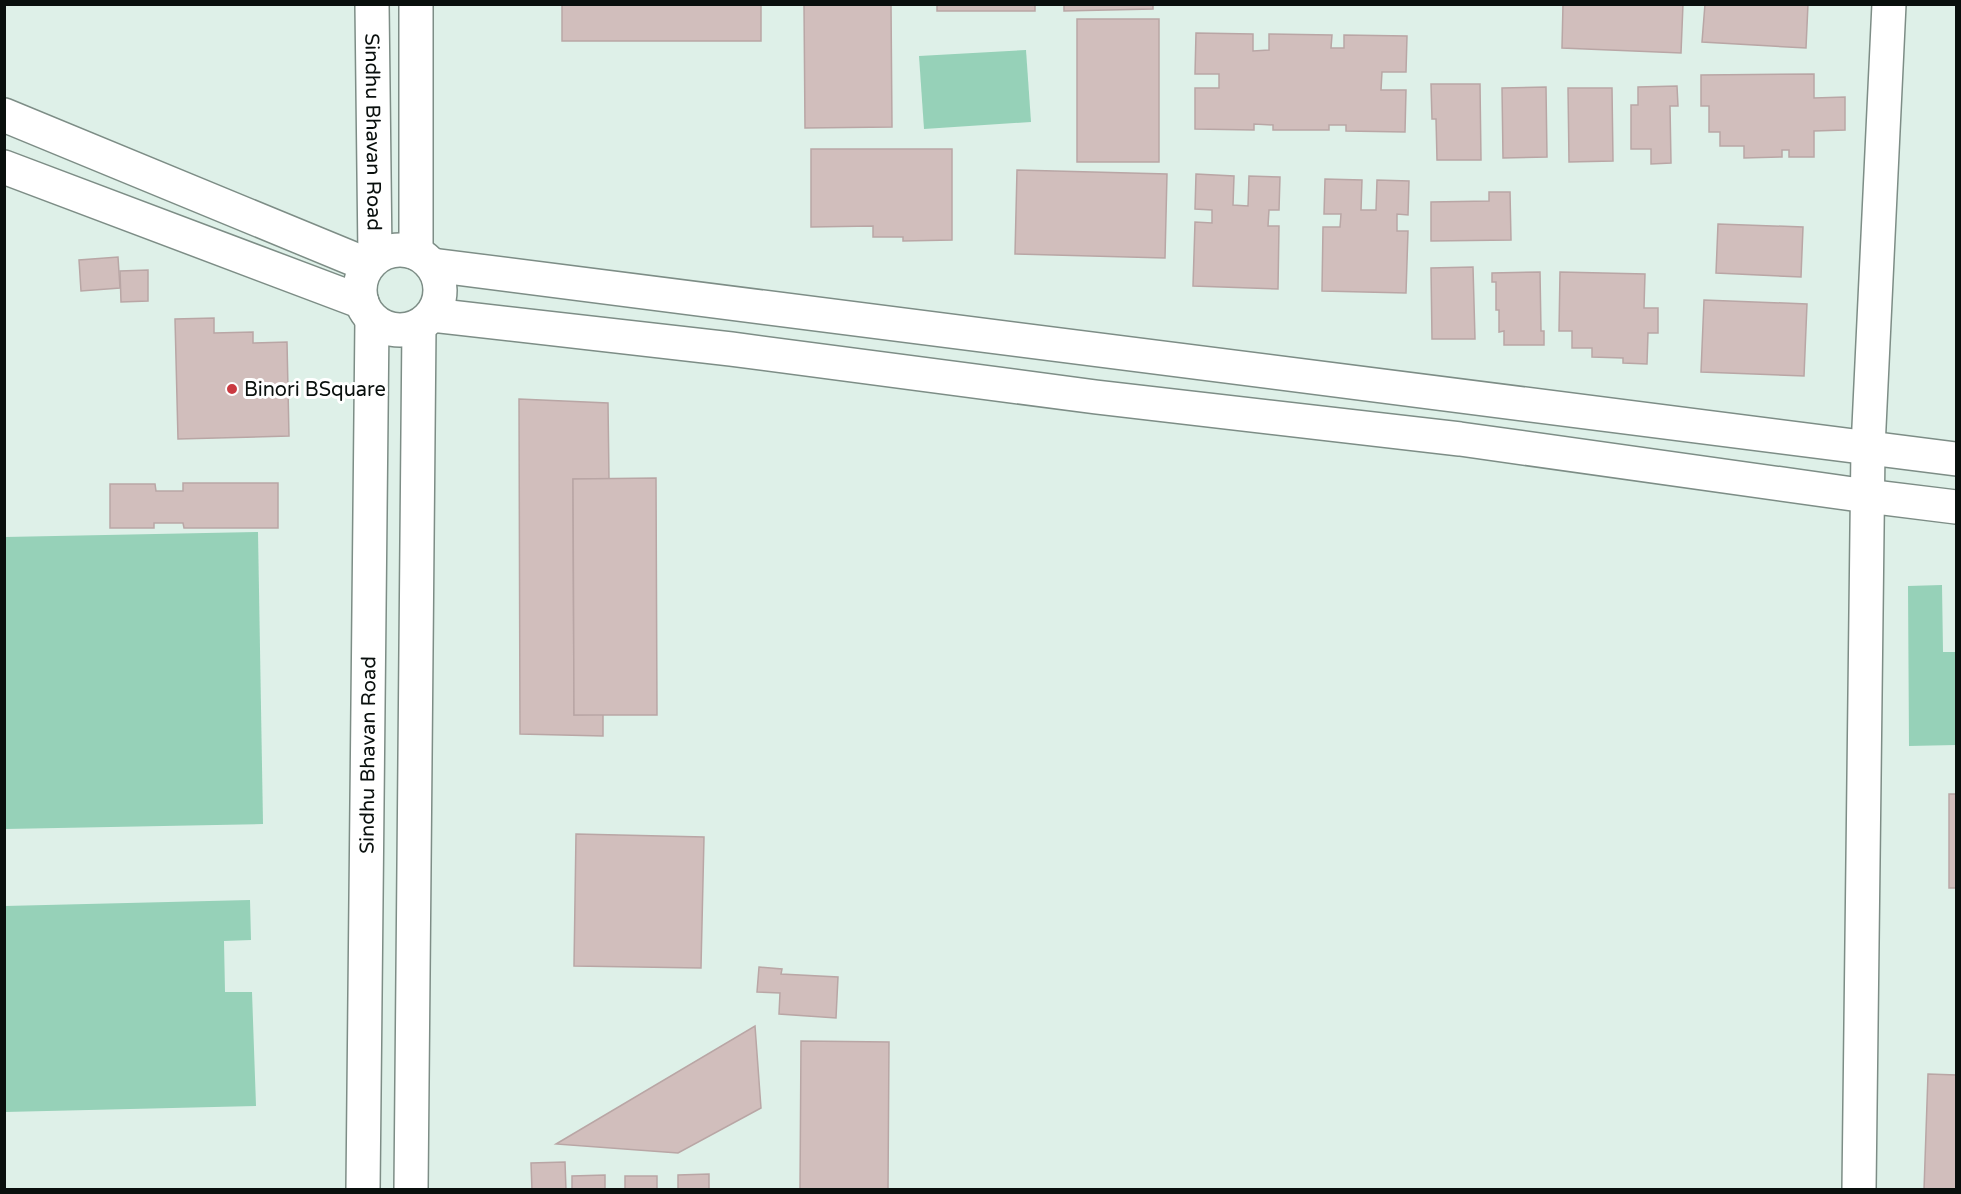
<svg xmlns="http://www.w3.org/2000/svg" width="1961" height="1194" font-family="'Varela Round',sans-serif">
  <rect width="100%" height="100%" fill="#def0e8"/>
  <g fill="#96d1b8">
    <path d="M 1026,50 L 1031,122 L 924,129 L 919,56 Z"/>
    <path d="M 258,532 L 263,824 L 5,829 L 5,537 Z"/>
    <path d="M 1942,585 L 1943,652 L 1956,652 L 1956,745 L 1909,746 L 1908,586 Z"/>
    <path d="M 250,900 L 251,940 L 224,941 L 225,992 L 252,992 L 256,1106 L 5,1112 L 5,906 Z"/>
  </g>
  <g fill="#d1bebc" stroke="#b9a6a5" stroke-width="1.5">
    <rect x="562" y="4" width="199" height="37"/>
    <path d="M 804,4 L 891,4 L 892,127 L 805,128 Z"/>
    <rect x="937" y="4" width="98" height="7"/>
    <path d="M 1064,4 L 1153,4 L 1153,9 L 1064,11 Z"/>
    <path d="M 1563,4 L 1683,4 L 1681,53 L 1562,48 Z"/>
    <path d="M 1705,4 L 1808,4 L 1806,48 L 1702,42 Z"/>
    <rect x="1077" y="19" width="82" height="143"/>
    <path d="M 1196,33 L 1253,34 L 1253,51 L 1269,50 L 1269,34 L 1332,35 L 1331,48 L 1344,48 L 1344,35 L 1407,36 L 1406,72 L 1382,72 L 1381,90 L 1406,90 L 1405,132 L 1346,131 L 1346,125 L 1329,125 L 1329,130 L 1273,130 L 1273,125 L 1254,124 L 1254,130 L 1195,129 L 1195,88 L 1219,88 L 1219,74 L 1195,74 Z"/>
    <path d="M 1814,74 L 1814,98 L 1845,97 L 1845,130 L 1814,131 L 1814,157 L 1789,157 L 1789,150 L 1782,150 L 1782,157 L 1744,158 L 1744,146 L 1720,146 L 1720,132 L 1709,132 L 1709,106 L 1701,106 L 1701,75 Z"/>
    <path d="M 1431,84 L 1480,84 L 1481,160 L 1437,160 L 1436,119 L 1432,119 Z"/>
    <path d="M 1677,86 L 1678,106 L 1670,106 L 1671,163 L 1651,164 L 1651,149 L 1631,149 L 1631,105 L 1638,105 L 1638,87 Z"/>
    <path d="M 1546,87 L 1547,157 L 1503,158 L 1502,88 Z"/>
    <path d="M 1568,88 L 1612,88 L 1613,161 L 1569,162 Z"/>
    <path d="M 811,149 L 952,149 L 952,240 L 903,241 L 903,237 L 873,237 L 873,226 L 811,227 Z"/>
    <path d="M 1017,170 L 1167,174 L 1165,258 L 1015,254 Z"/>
    <path d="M 1196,174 L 1234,176 L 1233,205 L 1248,206 L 1249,176 L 1280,177 L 1279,210 L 1269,210 L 1268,226 L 1279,226 L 1278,289 L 1193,286 L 1195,222 L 1212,223 L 1212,210 L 1195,209 Z"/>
    <path d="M 1325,179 L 1362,180 L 1361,210 L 1376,210 L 1377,180 L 1409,181 L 1408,215 L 1397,214 L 1397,231 L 1408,231 L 1406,293 L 1322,291 L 1323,227 L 1340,227 L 1341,214 L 1324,214 Z"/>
    <path d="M 1489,192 L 1510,192 L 1511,240 L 1431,241 L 1431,202 L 1489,201 Z"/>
    <path d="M 1718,224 L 1803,227 L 1801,277 L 1716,273 Z"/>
    <path d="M 118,257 L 120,288 L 81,291 L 79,260 Z"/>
    <path d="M 1473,267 L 1475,339 L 1432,339 L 1431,268 Z"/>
    <path d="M 148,270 L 148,301 L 121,302 L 120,271 Z"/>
    <path d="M 1540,272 L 1541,331 L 1544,331 L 1544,345 L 1504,345 L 1504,331 L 1499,332 L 1499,310 L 1496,310 L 1496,282 L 1492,282 L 1492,273 Z"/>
    <path d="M 1560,272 L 1645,274 L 1644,308 L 1658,308 L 1658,333 L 1648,333 L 1647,364 L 1623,363 L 1623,358 L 1592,357 L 1592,348 L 1572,348 L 1572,331 L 1559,331 Z"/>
    <path d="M 1704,300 L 1807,304 L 1804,376 L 1701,372 Z"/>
    <path d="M 214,318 L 214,333 L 253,332 L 253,343 L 287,342 L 289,436 L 178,439 L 175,319 Z"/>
    <path d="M 519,399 L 608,403 L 609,479 L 573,479 L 574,715 L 603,714 L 603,736 L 520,734 Z"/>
    <path d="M 656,478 L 657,715 L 574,715 L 573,479 Z"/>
    <path d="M 183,483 L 278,483 L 278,528 L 184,528 L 183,523 L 154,523 L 154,528 L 110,528 L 110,484 L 155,484 L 156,491 L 183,491 Z"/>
    <rect x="1949" y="794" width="7" height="94"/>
    <path d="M 576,834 L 704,837 L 701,968 L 574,966 Z"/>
    <path d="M 759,967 L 782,969 L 781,974 L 838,977 L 836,1018 L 779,1014 L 780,993 L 757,992 Z"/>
    <path d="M 755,1026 L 761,1108 L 678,1153 L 556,1144 Z"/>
    <path d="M 801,1041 L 889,1042 L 888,1190 L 800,1190 Z"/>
    <path d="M 1928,1074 L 1956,1075 L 1956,1190 L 1924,1190 Z"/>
    <path d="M 565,1162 L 566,1190 L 532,1190 L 531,1163 Z"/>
    <path d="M 709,1174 L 709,1190 L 678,1190 L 678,1175 Z"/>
    <path d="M 605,1175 L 605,1190 L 572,1190 L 572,1176 Z"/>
    <rect x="625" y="1176" width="32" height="14"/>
  </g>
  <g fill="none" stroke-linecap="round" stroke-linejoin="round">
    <defs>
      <path id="minor" d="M 1859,1190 L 1868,448 L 1889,4"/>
      <g id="tertiary">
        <path d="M 4,115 L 368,265"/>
        <path d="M 4,167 L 362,302"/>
        <path d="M 432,265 L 1956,459"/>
        <path d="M 432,315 L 731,349 L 1096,397 L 1460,439 L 1867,496 L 1956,507"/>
      </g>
      <g id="secondary">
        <path id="s1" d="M 372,4 L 375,257"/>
        <path d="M 416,4 L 416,253"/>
        <circle cx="400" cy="290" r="40"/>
        <path id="s2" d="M 363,1190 L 372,319"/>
        <path d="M 411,1190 L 419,326"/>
      </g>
    </defs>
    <use href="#minor" stroke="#7d8d86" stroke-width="36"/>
    <use href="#tertiary" stroke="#7d8d86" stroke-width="36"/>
    <use href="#secondary" stroke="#7d8d86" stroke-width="36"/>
    <use href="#minor" stroke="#fff" stroke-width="33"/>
    <use href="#tertiary" stroke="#fff" stroke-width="33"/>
    <use href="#secondary" stroke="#fff" stroke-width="33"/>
  </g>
  <circle fill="#ca3a41" stroke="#fff" stroke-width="2" cx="232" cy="389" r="6"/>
  <g text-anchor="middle" stroke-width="6" stroke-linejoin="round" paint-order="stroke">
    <g font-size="20" fill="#090f0d" stroke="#fff">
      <text dy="7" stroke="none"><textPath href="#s1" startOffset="128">Sindhu Bhavan Road</textPath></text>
      <text dy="7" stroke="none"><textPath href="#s2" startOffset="435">Sindhu Bhavan Road</textPath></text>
    </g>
    <g font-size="20" fill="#090f0d" stroke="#fff" text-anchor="start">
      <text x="244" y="396">Binori BSquare</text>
    </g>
  </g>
  <rect width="1961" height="1194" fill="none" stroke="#090f0d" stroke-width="12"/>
</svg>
